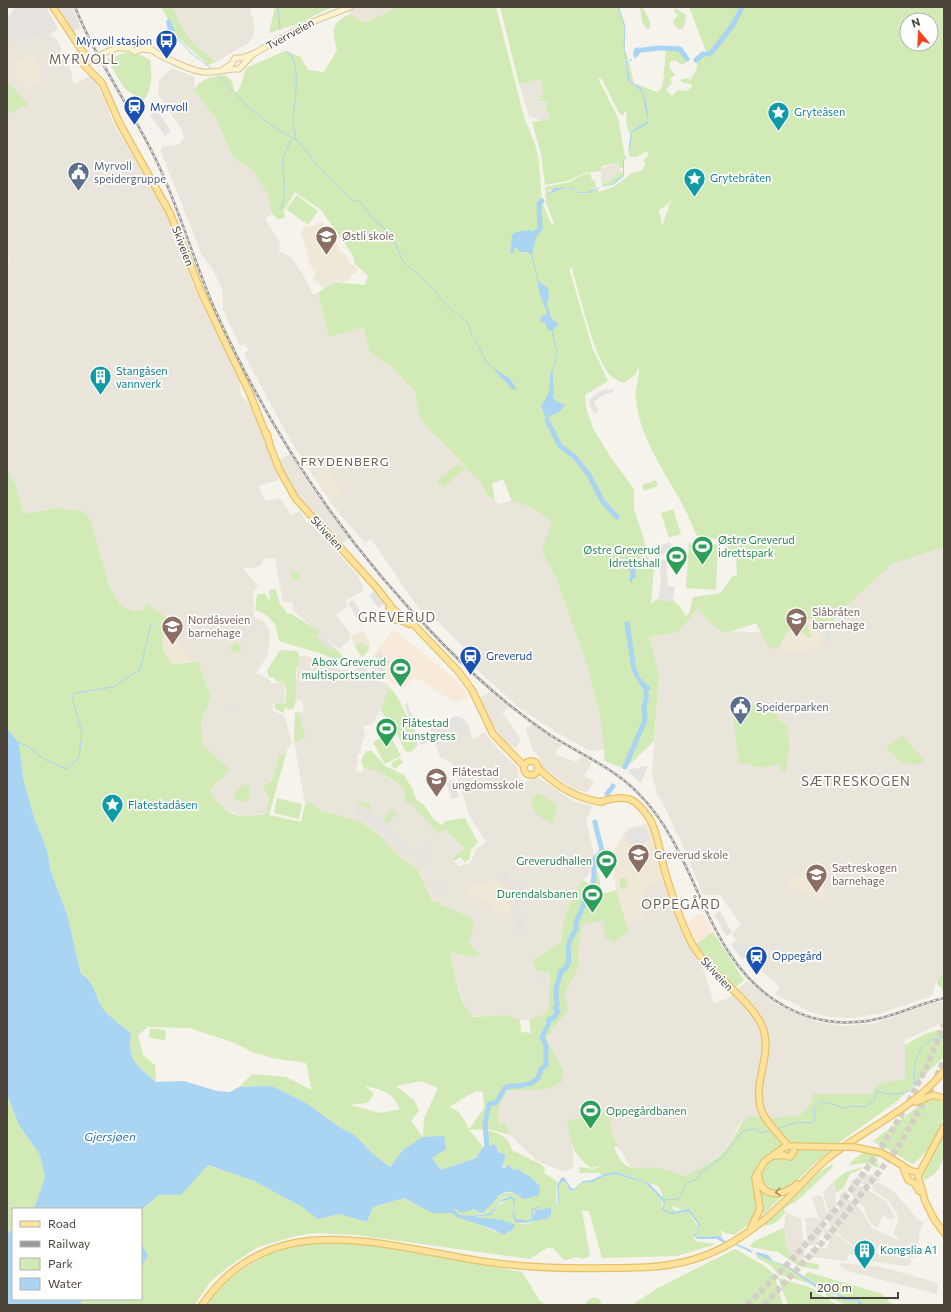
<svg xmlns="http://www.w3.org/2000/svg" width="951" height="1312" font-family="Commissioner,sans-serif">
  <rect width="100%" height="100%" fill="#f6f3ec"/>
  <g fill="#eae5da">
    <path d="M 173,7 L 250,7 L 255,30 L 250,42 L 216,62 L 194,46 L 180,25 Z"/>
    <path d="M 344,7 L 444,7 L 395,8 L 365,23 L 350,14 Z"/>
    <path d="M 50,34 L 57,40 L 71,71 L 73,83 L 76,84 L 91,75 L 95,79 L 114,124 L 165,210 L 196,292 L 239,379 L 241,395 L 251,406 L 279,480 L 258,486 L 266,501 L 280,498 L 291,515 L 300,511 L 307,523 L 311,522 L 358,576 L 364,590 L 345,601 L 347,607 L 336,615 L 351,634 L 348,637 L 350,640 L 339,649 L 292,610 L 293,602 L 283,602 L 275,558 L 264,559 L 261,565 L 255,568 L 243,568 L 259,587 L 253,591 L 254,617 L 264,621 L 270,631 L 268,655 L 256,673 L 268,679 L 272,684 L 280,682 L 284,683 L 285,691 L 284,704 L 273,703 L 273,711 L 283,715 L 285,717 L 292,743 L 277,764 L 275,773 L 266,785 L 269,799 L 265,815 L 257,814 L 242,816 L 221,807 L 208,790 L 229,770 L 203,745 L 201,721 L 211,697 L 198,661 L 187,662 L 173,665 L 163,651 L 162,642 L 166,624 L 172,619 L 155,610 L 149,602 L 145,609 L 135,611 L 121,606 L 109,586 L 91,521 L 83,511 L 55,508 L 24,514 L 16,487 L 7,468 L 7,267 L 9,263 L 7,249 L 7,115 L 15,110 L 9,96 L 16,91 L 7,81 L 7,45 Z"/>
    <path d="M 173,69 L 195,77 L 194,90 L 216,119 L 233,157 L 253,171 L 268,195 L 272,214 L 265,218 L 280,243 L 279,251 L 291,257 L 308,283 L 312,294 L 318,293 L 329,337 L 363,327 L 370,353 L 392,367 L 415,392 L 420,419 L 481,483 L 488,497 L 500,504 L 512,500 L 531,507 L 552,522 L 543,551 L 556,578 L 585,659 L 600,714 L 604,749 L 598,751 L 588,750 L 558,733 L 521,709 L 466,660 L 469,653 L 425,609 L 421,612 L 371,539 L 365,543 L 333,506 L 290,440 L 249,364 L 244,353 L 248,350 L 245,344 L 240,346 L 223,310 L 223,298 L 221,287 L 213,270 L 202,255 L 161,152 L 162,147 L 179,144 L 184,138 L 181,128 L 158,95 L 159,81 L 168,71 Z"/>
    <path d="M 541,79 L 543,93 L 542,97 L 537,99 L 540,102 L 546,101 L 546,110 L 550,116 L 550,119 L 543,121 L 529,116 L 519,84 Z"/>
    <path d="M 617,163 L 621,171 L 609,181 L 601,184 L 601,168 Z"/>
    <path d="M 290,454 L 308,483 L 349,538 L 340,545 L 307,510 L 286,477 L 278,460 Z"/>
    <path d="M 944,547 L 944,973 L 937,979 L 932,996 L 881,1013 L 854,1018 L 830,1017 L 810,1012 L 775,994 L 780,987 L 747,958 L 732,934 L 741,925 L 720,895 L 703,895 L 684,848 L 661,800 L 657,794 L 652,773 L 659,676 L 649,637 L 679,632 L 698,608 L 718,631 L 786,633 L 832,626 L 842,610 L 892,564 Z"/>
    <path d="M 305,655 L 340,670 L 355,670 L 364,665 L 375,678 L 390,686 L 387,696 L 373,724 L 363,726 L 365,735 L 361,746 L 361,753 L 357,756 L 358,762 L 355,770 L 361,773 L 364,768 L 380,771 L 405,790 L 404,801 L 411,804 L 439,834 L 445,829 L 464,848 L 452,859 L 459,866 L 470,863 L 477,848 L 486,842 L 469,815 L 454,767 L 451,763 L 440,757 L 429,726 L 456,716 L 463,718 L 469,726 L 473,740 L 484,732 L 498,749 L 517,767 L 519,778 L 525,782 L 536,778 L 539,778 L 573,801 L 592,806 L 586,821 L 595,858 L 588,875 L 582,880 L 564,917 L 561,942 L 550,973 L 548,1012 L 529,1020 L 520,1020 L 507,1015 L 501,1017 L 473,1016 L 467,1010 L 457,984 L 451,953 L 473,957 L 454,948 L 418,870 L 400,857 L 377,833 L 361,822 L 320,810 L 311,803 L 305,804 L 294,742 L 306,738 L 299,712 L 304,711 L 302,701 L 296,700 L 295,692 L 298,666 L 300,657 Z"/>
    <path d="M 490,692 L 508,707 L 502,712 L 521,739 L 516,748 L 508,744 L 499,735 L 488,716 L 480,697 Z"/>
    <path d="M 533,725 L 562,745 L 554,754 L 577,762 L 581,756 L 592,763 L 584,776 L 594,782 L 586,793 L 572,788 L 542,767 L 538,755 L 533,751 L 526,730 L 525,728 Z"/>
    <path d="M 665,880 L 679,926 L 704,971 L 714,1003 L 728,998 L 747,981 L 777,1005 L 818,1022 L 844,1026 L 875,1023 L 933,1003 L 944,1001 L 944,1022 L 905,1040 L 905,1079 L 878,1084 L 871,1094 L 813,1094 L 810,1104 L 800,1115 L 771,1118 L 749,1117 L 739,1125 L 725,1151 L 700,1169 L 684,1176 L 657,1168 L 632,1169 L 614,1140 L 567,1122 L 573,1149 L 573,1168 L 565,1172 L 537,1161 L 510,1135 L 505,1122 L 501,1124 L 498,1121 L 497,1114 L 506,1091 L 525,1089 L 563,1069 L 546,1039 L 568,1010 L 565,993 L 579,967 L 578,954 L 582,923 L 604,921 L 628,923 L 626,920 L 643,916 L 642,907 L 645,887 Z"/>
    <path d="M 864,1174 L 873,1175 L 880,1180 L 868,1186 L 860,1183 L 859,1185 L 886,1201 L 895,1217 L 890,1220 L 883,1215 L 877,1228 L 871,1223 L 864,1210 L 866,1208 L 856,1201 L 849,1190 L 852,1180 Z"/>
    <path d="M 834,1181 L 836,1202 L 835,1211 L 840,1208 L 840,1195 L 844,1190 L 848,1199 L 861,1210 L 872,1228 L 898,1240 L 899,1238 L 893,1234 L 898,1220 L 897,1214 L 889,1201 L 874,1191 L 872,1186 L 875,1183 L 881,1183 L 895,1193 L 917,1218 L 924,1223 L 920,1231 L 917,1252 L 918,1256 L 909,1258 L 909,1247 L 904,1246 L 902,1251 L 895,1251 L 883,1245 L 881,1247 L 878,1247 L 876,1253 L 870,1252 L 856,1247 L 840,1236 L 829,1226 L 830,1218 L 823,1192 Z"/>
    <path d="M 819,1195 L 822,1196 L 828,1219 L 820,1221 L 812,1198 Z"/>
    <path d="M 786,1212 L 801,1219 L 805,1256 L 801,1261 L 792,1256 L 787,1249 L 784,1226 Z"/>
    <path d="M 816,1217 L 825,1229 L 818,1239 L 817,1245 L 810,1245 L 808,1243 L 805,1218 Z"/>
    <path d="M 826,1228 L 828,1228 L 850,1245 L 866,1252 L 911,1259 L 911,1264 L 906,1266 L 870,1261 L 849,1254 L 845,1261 L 811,1257 L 810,1248 L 827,1248 L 830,1241 L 823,1233 Z"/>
    <path d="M 840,1263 L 882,1267 L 938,1283 L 937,1294 L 851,1272 L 841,1267 Z"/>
  </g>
  <g fill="#f7ead8">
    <path d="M 393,629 L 451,676 L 460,684 L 468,697 L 455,703 L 414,676 L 404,689 L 376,673 L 369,662 Z"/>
    <path d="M 699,913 L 704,915 L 713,932 L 695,945 L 685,926 Z"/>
  </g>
  <g fill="#e6e2dd">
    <path d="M 15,7 L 46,7 L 58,29 L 50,34 L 7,45 L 7,19 Z"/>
    <path d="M 58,7 L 72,7 L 81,28 L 74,31 Z"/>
    <path d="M 427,844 L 430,847 L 427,851 L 433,856 L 425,864 L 417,854 Z"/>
  </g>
  <g fill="#efe8d6">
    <path d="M 28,56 L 32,59 L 35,57 L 41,71 L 37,74 L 43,80 L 28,87 L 25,86 L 19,80 L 16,72 L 16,61 Z"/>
    <path d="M 323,222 L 326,230 L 332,233 L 341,253 L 346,254 L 350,264 L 355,266 L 357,270 L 356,273 L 351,275 L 349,280 L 343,282 L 336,280 L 325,288 L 312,280 L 317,272 L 310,265 L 305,244 L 300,232 L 306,226 L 309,227 Z"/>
    <path d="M 327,467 L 343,492 L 330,500 L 314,475 Z"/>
    <path d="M 806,620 L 814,620 L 826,630 L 820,645 L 799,654 L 779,651 L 786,633 L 797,629 L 805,634 Z"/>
    <path d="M 169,631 L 171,636 L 176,632 L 177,634 L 183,652 L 193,660 L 173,665 L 167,658 L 162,642 L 165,634 Z"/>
    <path d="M 363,631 L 370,643 L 368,651 L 362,657 L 355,647 L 351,636 Z"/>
    <path d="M 648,823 L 665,880 L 645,887 L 642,906 L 643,916 L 626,920 L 616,890 L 611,854 L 628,828 Z"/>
    <path d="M 792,875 L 820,876 L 824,885 L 827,901 L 788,887 Z"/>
    <path d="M 493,881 L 507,886 L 510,905 L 509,915 L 496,912 L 489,903 L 470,894 L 464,888 Z"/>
  </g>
  <g fill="#d2eab5" fill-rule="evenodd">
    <path d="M 161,7 L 173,7 C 184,36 192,44 216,62 L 208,65 L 178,38 Z"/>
    <path d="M 275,7 L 332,7 L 297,24 L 269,33 Z"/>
    <path d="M 496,7 L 524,117 L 536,147 L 539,163 L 542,203 L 552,225 L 554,224 L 546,202 L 545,187 L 569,182 L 584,174 L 590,173 L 592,177 L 590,179 L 595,181 L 596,188 L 587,192 L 580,192 L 573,188 L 554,188 L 549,191 L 548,195 L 553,190 L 572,189 L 579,193 L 586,194 L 598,188 L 599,192 L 613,187 L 632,173 L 641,171 L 645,165 L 644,160 L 648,155 L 647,151 L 637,157 L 630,157 C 628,152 631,137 632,131 L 647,124 L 648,116 L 644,95 L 641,89 L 630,80 L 627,63 L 629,63 L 634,83 L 657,92 L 661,89 L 663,84 L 666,49 L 681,51 L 686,62 L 682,65 L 675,60 L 670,62 L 670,68 L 675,75 L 670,79 L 672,83 L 666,90 L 672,96 L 678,90 L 686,91 L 691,88 L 692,84 L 683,83 L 680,80 L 688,78 L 690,80 L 697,68 L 697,57 L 701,53 L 706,51 L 689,7 L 944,7 L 944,547 L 892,564 L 837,615 L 832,626 L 822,626 L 815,620 L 806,620 L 807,626 L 812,637 L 809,638 L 797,629 L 786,633 L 779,647 L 774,649 L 767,645 L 756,623 C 718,636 724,638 698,608 L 679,632 L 649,637 L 659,675 L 654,741 L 625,769 L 605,761 L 600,714 L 585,659 L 556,578 L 542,551 L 552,522 L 531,507 L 512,501 L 503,479 L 492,484 L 495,500 L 488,497 L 481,483 L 420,419 L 415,392 L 392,367 L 370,353 L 363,327 L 329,337 L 318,293 L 334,282 L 365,285 L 368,276 L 354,263 L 354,259 L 352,254 L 321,210 L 295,192 L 284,210 L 285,218 L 278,219 L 272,214 L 268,195 L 253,171 L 233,157 L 216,119 L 194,90 C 202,78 211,77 225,75 L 232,81 L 235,93 L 240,88 L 246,68 L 285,51 L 301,57 L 308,70 L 324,72 L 337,50 C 332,30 330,24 350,14 L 365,23 L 395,8 ZM 907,20 L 931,20 L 931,44 L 907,44 ZM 672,198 L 662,226 L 659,210 L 668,204 ZM 573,267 L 572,269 C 581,298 592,350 608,373 C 612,378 617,380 623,383 L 635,375 L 639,367 C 640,378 634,389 636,400 C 639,434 662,469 679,498 C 686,510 691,523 697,536 L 724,540 L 730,556 L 736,557 L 737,575 L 732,576 L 721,593 L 693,597 L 689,614 L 686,616 C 680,607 673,594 659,598 C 656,599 653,603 651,604 L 654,568 L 646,554 L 645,543 L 634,509 L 634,489 L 612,459 L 594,430 L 586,408 L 585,395 L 608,381 L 592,347 L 569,268 Z"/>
    <path d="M 500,7 L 619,7 L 625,24 L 625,51 L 628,58 L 626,63 L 628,81 L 639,89 L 642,93 L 648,117 L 647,122 L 632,130 L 629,134 L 626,120 L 627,112 L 624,112 L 624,116 L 619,113 L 602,79 L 598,78 L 618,118 L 625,157 L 623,168 L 620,168 L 617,163 L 602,166 L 601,171 L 584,173 L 568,181 L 545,185 L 541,154 L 532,122 L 550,119 L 550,116 L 546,110 L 547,103 L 546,101 L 537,101 L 543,93 L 541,79 L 519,84 Z"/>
    <path d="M 640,7 L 643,8 L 650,21 L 650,29 L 647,29 L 642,22 Z"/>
    <path d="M 675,8 L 686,15 L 684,27 L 682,29 C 677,30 674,25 673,21 L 678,15 L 674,11 Z"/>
    <path d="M 128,52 L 143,56 L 150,60 C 152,76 153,88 143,102 L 124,88 L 107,59 Z"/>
    <path d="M 7,81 L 29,105 L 16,110 L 7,115 Z"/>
    <path d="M 621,171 L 622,171 L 623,176 L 617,179 L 613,184 L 602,186 L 602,184 L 609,181 Z"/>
    <path d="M 297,195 L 318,211 L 308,225 L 286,209 Z"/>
    <path d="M 457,464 L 464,469 L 443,488 L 437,481 Z"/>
    <path d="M 7,468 L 16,487 L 24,514 L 56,508 L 83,511 L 91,521 L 109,586 L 121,606 L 135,611 L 145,609 L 148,602 L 155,610 L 172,620 L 166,624 L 162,642 L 163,651 L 173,665 L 198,661 L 211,697 L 201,721 L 203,745 L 230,770 L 209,790 C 216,801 228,816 243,816 C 251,816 257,814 265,815 L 269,799 L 263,786 C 275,782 277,765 279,754 L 284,754 L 287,751 L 269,815 L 301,822 L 305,804 L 311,802 L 320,810 L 361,822 L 377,833 L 400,857 L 418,870 L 433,903 L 438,901 L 441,905 L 470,917 L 474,924 L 469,943 L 481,955 L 473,957 L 451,953 C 455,974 457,1001 474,1017 L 507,1015 L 520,1020 L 521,1032 L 531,1033 L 529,1020 L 548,1012 L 550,973 L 537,971 L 532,961 L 561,942 L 564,917 L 582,880 L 592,885 L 598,871 L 602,894 L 616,890 L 629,931 L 615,942 L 605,938 L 603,921 L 582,924 L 578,954 L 579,967 L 565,993 L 568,1010 L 546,1039 L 563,1069 L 562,1082 L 547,1089 L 506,1091 L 497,1114 L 500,1117 L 498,1121 L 501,1124 L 505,1122 L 510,1135 L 487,1129 L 469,1130 L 483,1147 L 476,1158 L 441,1170 L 432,1158 L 403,1150 L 390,1167 L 372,1153 L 355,1135 L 339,1127 L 306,1103 L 272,1086 L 239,1087 L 252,1074 L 286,1077 L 312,1090 L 306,1063 L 272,1058 L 252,1052 L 235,1043 L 189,1028 L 148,1027 L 138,1035 L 143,1055 L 155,1065 L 156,1082 C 137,1065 127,1061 131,1033 C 123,1026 112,1019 105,1011 C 95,999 95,981 81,974 L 67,914 L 51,872 L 47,850 L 33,814 L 23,778 L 19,743 L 7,729 ZM 422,1081 L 438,1088 L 424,1118 L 423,1137 L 411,1121 L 419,1111 L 414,1100 L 396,1086 ZM 365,1086 C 381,1089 394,1093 400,1109 L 381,1113 L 350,1105 L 367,1103 L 374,1094 ZM 476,1091 L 483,1092 L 484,1108 L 469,1129 C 463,1119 461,1110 449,1107 Z"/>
    <path d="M 656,480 L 658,486 L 644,491 L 642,485 Z"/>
    <path d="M 673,509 L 681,534 L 669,538 L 661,513 Z"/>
    <path d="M 689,543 L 718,544 L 716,590 L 686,588 Z"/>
    <path d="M 291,570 L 299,573 L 301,579 L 292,580 Z"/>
    <path d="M 276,589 L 279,602 L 288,614 L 290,613 L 319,631 L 320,633 L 316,636 L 331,650 L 334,647 L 344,658 L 343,661 L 338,661 L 322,654 L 279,641 L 275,624 L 266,615 L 255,610 L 257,595 L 265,593 L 270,602 L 269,590 Z"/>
    <circle cx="236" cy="648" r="5"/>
    <path d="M 362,643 L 365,647 L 367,646 L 370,647 L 368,651 L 362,657 L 355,647 Z"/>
    <path d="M 280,650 L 297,651 L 300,657 L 296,672 L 296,700 L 294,708 L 288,710 L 285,707 L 284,713 L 275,709 L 275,703 L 285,704 C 286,696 288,686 282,681 L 277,682 L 274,678 L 269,677 L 267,671 Z"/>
    <path d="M 389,688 C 399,692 407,722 416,732 L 415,736 L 418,745 L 411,752 L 405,751 L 396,731 L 381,711 L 381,709 Z"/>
    <path d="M 765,703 L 775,710 L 779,720 L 788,725 L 789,751 L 786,772 L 780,772 L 780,765 L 778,763 L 773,766 L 752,767 L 751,764 L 739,764 L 734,725 L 735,711 L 746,705 Z"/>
    <path d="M 299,712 L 306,738 L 294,742 L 295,713 Z"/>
    <path d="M 389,733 L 401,756 L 385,764 L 373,742 Z"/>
    <path d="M 903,736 L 926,762 C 906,768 897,762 886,746 Z"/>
    <path d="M 366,751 L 372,751 L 385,766 L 404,775 L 412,788 L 416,799 L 425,806 L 434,820 L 442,825 L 446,821 L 465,818 L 478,842 L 471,850 L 469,860 L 464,862 L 461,857 L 454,861 L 452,859 L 464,848 L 445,829 L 439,834 L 411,804 L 404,801 L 405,790 C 392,778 381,771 364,768 L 361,760 Z"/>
    <path d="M 400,758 L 403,763 L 394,769 L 391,763 Z"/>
    <path d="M 244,784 L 250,786 L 250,798 L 245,802 C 239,801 233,800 234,793 Z"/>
    <path d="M 538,793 L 558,805 L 552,824 L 535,813 L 531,800 Z"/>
    <path d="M 277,798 L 302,804 L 299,819 L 274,813 Z"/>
    <path d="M 359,802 L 371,803 L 370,810 L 358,804 Z"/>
    <path d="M 392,808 L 397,813 L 388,824 L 383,820 Z"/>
    <path d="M 626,878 L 628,887 L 621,889 L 619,879 Z"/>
    <path d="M 713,932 L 744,980 L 734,989 L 721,977 L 695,945 Z"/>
    <path d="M 944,973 L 944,990 L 937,984 L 937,979 Z"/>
    <path d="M 150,1028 L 166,1030 L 165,1040 L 149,1038 Z"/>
    <path d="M 941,1029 L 944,1030 L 944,1057 L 896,1102 L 840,1142 L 812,1166 L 766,1212 L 734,1235 L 725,1233 L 715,1226 L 721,1231 L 722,1238 L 719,1236 L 697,1237 L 696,1234 L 699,1231 L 700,1224 L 688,1209 L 682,1210 L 673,1206 L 672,1208 L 676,1211 L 671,1213 L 665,1211 L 662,1193 L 658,1186 L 616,1172 L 602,1175 L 599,1173 L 580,1173 L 579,1167 L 593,1169 L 599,1167 L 606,1150 L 599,1166 L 591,1168 C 572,1154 571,1143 567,1121 L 608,1112 L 614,1140 L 619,1146 L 614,1148 C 628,1177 632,1165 657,1168 C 666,1169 676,1174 684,1176 C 695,1172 720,1158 726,1149 C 735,1137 737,1127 749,1116 L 771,1118 L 800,1115 L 810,1104 L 813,1094 L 871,1094 L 878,1084 L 905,1079 L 905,1045 L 925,1034 Z"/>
    <path d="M 7,1095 L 19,1125 L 40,1155 L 45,1177 L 35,1206 L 32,1209 L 13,1209 L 13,1228 L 7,1234 Z"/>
    <path d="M 937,1097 L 944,1105 C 944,1127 930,1151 913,1164 L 873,1141 L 925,1101 Z"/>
    <path d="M 486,1130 C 499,1133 509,1136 512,1150 L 542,1165 L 545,1169 L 544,1173 L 558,1182 L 556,1191 L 557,1204 L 531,1208 L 532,1218 L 527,1222 L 516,1219 L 513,1210 L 514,1197 C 498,1194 498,1208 489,1213 C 486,1215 464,1216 460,1216 C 457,1215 455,1212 453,1209 L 456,1209 L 462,1212 L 474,1209 L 478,1212 L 487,1210 C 493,1199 506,1186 519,1196 L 532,1178 L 518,1169 L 513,1170 L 510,1166 L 502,1166 L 506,1156 L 501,1152 L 498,1153 L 497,1146 L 488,1145 L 487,1148 Z"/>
    <path d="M 944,1135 C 944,1154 945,1172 924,1180 L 923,1173 Z"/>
    <path d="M 866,1151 L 876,1156 L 879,1168 L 865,1163 L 849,1165 L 853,1160 Z"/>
    <path d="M 832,1164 L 833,1167 L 798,1200 L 785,1208 L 784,1210 L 786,1212 C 781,1219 771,1228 763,1225 L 820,1172 Z"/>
    <path d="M 207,1165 L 254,1181 L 302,1207 L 318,1219 L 339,1214 L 367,1222 L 373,1207 L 404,1198 L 432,1213 L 451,1213 L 504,1235 L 510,1231 L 484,1219 L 474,1217 C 477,1216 481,1217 484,1216 C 496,1214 496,1202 512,1198 C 514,1204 511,1210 513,1217 C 517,1228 534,1224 540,1217 C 543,1215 544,1211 546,1209 L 535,1210 L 533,1216 L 532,1209 L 547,1205 L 558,1205 C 562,1196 555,1189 562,1181 L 566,1182 L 570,1190 L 573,1191 L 582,1183 L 592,1182 L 601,1177 L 615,1174 L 643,1182 L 647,1184 L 662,1200 L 663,1211 C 671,1216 679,1211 688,1211 L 699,1228 L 694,1235 L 695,1241 L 716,1244 L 677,1256 L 602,1258 L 589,1211 L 582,1211 L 590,1256 L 584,1259 L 575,1257 L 567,1260 L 563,1259 L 553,1248 L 547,1248 L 530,1259 L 356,1235 L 315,1233 L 296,1236 L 258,1247 L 228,1267 L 210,1282 L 195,1305 L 81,1305 L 83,1299 L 141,1299 L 141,1267 L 148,1256 L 141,1242 L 141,1210 L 159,1195 L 181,1195 Z"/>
    <path d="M 858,1168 L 862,1169 L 850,1174 L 844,1187 L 836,1193 L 834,1181 L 844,1173 Z"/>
    <path d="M 783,1228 L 785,1229 C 784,1241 787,1256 800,1261 C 807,1263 812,1262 819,1265 L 819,1270 L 799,1266 L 778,1252 L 750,1247 L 753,1242 Z"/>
    <path d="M 326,1242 L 354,1243 L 381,1247 L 522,1272 L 540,1301 L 547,1305 L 207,1305 C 227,1276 261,1254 295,1245 C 305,1243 316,1243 326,1242 Z"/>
    <path d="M 735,1249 L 763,1265 L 772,1272 L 776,1281 L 783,1305 L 632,1305 L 656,1289 Z"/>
    <path d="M 757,1254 L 788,1268 L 811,1284 L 786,1276 L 778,1275 C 772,1265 767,1263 757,1258 Z"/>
    <path d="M 808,1272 L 882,1294 L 889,1300 L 887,1301 L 895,1305 L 863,1305 L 859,1299 C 839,1298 819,1288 803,1277 Z"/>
    <path d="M 778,1278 L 809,1287 L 837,1305 L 788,1305 Z"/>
    <path d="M 826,1293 C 836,1295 848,1304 857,1300 L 859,1305 L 845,1305 L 825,1295 Z"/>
    <path d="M 594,1297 L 599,1299 L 602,1305 L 584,1305 L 588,1300 Z"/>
  </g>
  <g fill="#e5e3e0">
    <path d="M 157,110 L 171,131 L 165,136 L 150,115 Z"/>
    <path d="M 613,389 L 614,392 L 605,394 L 594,402 L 599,411 L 594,414 L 589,403 L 592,397 L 600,391 Z"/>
    <path d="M 670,542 L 673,550 L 657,556 L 655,548 Z"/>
    <path d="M 666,559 L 668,586 L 675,587 L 672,603 L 658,600 L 661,580 L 659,560 Z"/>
    <path d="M 375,591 L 384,604 L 378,608 L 369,595 Z"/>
    <path d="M 354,600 L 363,617 L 361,626 L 348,603 Z"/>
    <path d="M 175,621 L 181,622 L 171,631 L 167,625 L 169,624 L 171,625 Z"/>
    <path d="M 835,627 L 829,641 L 827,643 L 821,639 L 827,628 Z"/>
    <path d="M 320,633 L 334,646 L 331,650 L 316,637 Z"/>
    <path d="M 379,652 L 391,661 L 383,673 L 377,669 L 375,671 L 371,666 L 371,663 Z"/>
    <path d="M 362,668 L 381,683 L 378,687 L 358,673 Z"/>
    <path d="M 240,702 L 241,710 L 239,711 L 233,711 L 233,708 L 230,710 L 223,708 L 225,704 L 233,706 Z"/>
    <path d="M 407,702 L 414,721 L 412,723 L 409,720 L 405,705 Z"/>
    <path d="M 458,717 L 463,721 L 469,736 L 464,738 L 456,724 L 435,732 L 433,725 Z"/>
    <path d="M 425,732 L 428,742 L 420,745 L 417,735 Z"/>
    <path d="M 641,766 L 648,766 L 641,783 L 628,772 L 630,769 L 640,768 Z"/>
    <path d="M 453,779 L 459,797 L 452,799 L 446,782 Z"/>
    <path d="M 357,805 L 389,825 L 413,854 L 410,857 L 381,829 L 354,813 Z"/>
    <path d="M 645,826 L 650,839 L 646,840 L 646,842 L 633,846 L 627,842 L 625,838 L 629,830 Z"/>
    <path d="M 506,872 L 509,879 L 507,886 L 502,885 L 500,876 Z"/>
    <path d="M 432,881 L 438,886 L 439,884 L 447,887 L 444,894 L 432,886 Z"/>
    <path d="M 516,881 L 525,887 L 526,891 L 518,893 L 520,908 L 516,909 L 511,888 Z"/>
    <path d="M 720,911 L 732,933 L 726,936 L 714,914 Z"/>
    <path d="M 521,912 L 525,930 L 517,931 L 513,913 Z"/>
    <path d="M 735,941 L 741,947 L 753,941 L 759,957 L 762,956 L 766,967 L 759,970 L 747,956 L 742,959 L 731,944 Z"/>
    <path d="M 536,974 L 546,974 L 545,982 L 536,981 Z"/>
  </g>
  <g fill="#a9d4f2">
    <path d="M 169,19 L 175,30 L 172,34 L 168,31 L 166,21 Z"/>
    <path d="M 637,47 L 642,49 L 642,51 L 635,59 L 633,54 L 634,49 Z"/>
    <path d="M 631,59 L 632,60 L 627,63 L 630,80 C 633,84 636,85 640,87 C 644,90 650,117 648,122 C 646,127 636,129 632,132 C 631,145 631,149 624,160 L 624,176 L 613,185 L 600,187 L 589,193 L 579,193 C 570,184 555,190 546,196 L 554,188 L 573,188 L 579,192 L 587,192 L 599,187 L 613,184 L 617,179 L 623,176 L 623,160 L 628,153 L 631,131 L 648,121 L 642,93 L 639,89 L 628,81 L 626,63 Z"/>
    <path d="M 530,230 L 537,234 L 532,256 L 528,252 L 520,252 L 517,248 L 514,249 L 514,253 L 510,253 L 512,235 L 516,232 Z"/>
    <path d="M 538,281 L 548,288 L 549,297 L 547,304 L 552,320 L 557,322 L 558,325 L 552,331 L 547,329 L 545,323 L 540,321 L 541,317 L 547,314 C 544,300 538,297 538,281 Z"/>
    <path d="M 553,369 C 552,379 555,388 553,397 L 556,401 L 565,405 L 559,412 L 546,418 L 541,406 C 544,400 548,397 549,389 C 551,381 548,376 553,369 Z"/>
    <path d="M 497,370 L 510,379 L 517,389 L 513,390 L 495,371 Z"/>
    <path d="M 630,564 L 633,565 L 636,569 L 635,579 L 632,579 L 632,584 L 629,580 L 631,574 L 628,566 Z"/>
    <path d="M 638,676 L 651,688 L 646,694 L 637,680 Z"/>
    <path d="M 7,729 L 19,743 L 23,778 L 33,814 L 47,850 L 51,872 L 67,914 L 81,974 C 95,981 95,999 105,1011 C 112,1019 123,1026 131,1033 C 127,1061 137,1065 156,1082 L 184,1081 L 217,1091 L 230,1092 L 239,1087 L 272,1086 L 306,1103 L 339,1127 L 355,1135 L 372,1153 L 390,1167 L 403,1150 L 423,1137 L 444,1136 L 446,1149 L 432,1158 L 441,1170 L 476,1158 L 483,1147 L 487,1148 L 488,1145 L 490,1146 L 493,1144 L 497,1147 L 498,1153 L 501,1152 L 506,1156 L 502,1166 L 504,1168 L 509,1165 L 513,1170 L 518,1169 L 532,1178 L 540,1187 L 539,1195 L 525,1199 C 520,1198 517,1193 511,1192 C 496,1190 493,1209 481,1213 L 474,1209 L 462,1213 L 456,1209 L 454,1209 L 459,1215 C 465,1216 487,1216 491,1212 C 500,1204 495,1201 511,1196 L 515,1199 L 513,1210 L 516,1219 L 528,1221 L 532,1218 L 531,1208 L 558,1204 L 557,1186 L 561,1178 L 564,1177 L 571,1188 L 574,1189 L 583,1181 L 592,1180 L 604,1174 L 616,1172 L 649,1183 L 663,1198 L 665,1202 L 664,1209 C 671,1216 681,1209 689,1209 L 700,1224 L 699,1231 L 696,1234 L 697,1237 L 720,1236 L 727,1243 L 737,1244 L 751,1250 L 752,1253 L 736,1245 L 730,1246 L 717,1239 L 697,1239 L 694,1235 L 699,1229 L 698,1224 L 689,1212 C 680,1210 670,1219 662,1209 L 664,1203 L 662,1200 L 647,1184 L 643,1182 L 615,1174 L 601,1177 L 593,1182 L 582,1183 L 573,1191 L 570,1190 L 566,1182 L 562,1181 C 555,1189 562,1196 558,1205 L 547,1205 L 532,1210 L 534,1216 L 535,1210 L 551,1208 L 551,1215 L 547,1219 C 535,1219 529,1225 516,1222 C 509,1214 515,1206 512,1198 L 500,1202 L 491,1215 L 474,1217 L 503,1220 L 515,1225 L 514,1228 L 504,1235 L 492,1229 L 457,1217 L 451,1213 L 432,1213 L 404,1198 L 373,1207 L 367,1222 L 339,1214 L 318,1219 L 302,1207 L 254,1181 L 208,1165 L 181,1195 L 159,1195 L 141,1210 L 32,1209 L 35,1206 L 45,1177 L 40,1155 L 19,1125 L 7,1095 Z"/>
    <path d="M 13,1228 L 13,1299 L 83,1299 L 81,1305 L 7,1305 L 7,1234 Z"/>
    <path d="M 141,1242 L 148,1256 L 141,1267 Z"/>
    <path d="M 756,1252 L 768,1255 L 773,1261 L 788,1266 L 822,1289 L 852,1299 L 857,1297 L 863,1305 L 859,1305 L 857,1300 L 854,1301 L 843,1300 L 837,1295 L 821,1291 L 788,1268 L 756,1254 Z"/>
  </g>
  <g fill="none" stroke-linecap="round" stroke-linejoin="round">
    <g stroke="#a9d4f2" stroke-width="1">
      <path d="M 278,7 L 280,29"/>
      <path d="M 618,7 L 625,27 L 624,49 L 627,62"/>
      <path d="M 172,33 L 191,53 L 212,69"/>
      <path d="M 287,51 C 303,65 294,100 293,120 C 293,126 296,132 295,139"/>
      <path d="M 217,74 L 249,108 L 274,127 L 298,141 L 320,169 L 352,200 L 359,201 L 364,206 L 370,216 L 383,227 L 392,238"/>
      <path d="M 281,209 C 286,195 284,182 283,168 C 281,157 288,147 292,138"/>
      <path d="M 393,239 L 403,261 L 432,287 L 439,297 L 456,314"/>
      <path d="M 532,256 L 538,281"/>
      <path d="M 459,314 L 469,325 L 472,336"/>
      <path d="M 552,331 L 557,354 L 553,369"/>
      <path d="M 474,339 L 479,347"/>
      <path d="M 479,348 L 487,363 L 496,370"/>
      <path d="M 19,743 L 27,746 L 44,759 L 67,769 L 79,757 L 82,733 L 72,697 L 75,693 L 113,687 L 140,670 L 151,624"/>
      <path d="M 776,1129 L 797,1122 L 812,1123 L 815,1119 L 814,1108 L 820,1102 L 833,1104 L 844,1108 L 853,1106 L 865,1107 L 874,1101 L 877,1091 C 889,1095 905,1097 915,1086 C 912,1065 917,1037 944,1038"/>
      <path d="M 665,1200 L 679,1199 L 686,1184 L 697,1179 L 700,1173 L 723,1157 L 743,1131 L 755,1129 L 762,1133 L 771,1130"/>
    </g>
    <g stroke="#a9d4f2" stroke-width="5">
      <path d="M 662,48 L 680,49 L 687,59"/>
      <path d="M 642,50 L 659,48"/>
      <path d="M 707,54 L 711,53 L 733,25 L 742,7"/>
      <path d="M 696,60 L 703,54"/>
      <path d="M 536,233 L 540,229 L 539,204 L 542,201"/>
      <path d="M 547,420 L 560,446 L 574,456 L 589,475 L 603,502 L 617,517"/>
      <path d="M 627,561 L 626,562 L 629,566"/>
      <path d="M 627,624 L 634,669 L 637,676"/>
      <path d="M 625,767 L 645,720 L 644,705 L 646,701 L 646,694"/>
      <path d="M 607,794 L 613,786"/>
      <path d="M 487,1148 L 485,1123 L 489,1104 L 496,1103 L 504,1089 L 507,1087 C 521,1084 538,1088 541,1069 L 546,1065 L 546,1045 L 542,1037 L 548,1025 L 549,1019 L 554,1018 L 558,1011 L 555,1008 L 557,1006 L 556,989 L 561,971 L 565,969 L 569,962 L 568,949 L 570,940 L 576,929 L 576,923 L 585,901 L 590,897 L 594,877 L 594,860 L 602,851 C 600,841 597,833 595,822"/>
    </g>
    <g stroke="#d4d0c8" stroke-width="6" stroke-dasharray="6 3" stroke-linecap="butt">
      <path d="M 747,1305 C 832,1222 902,1137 944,1024"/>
      <path d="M 764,1305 L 829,1235 L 897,1149 L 929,1093 L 944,1060"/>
    </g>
    <defs>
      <g id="secondary">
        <path d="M 121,48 L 130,48 L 135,52 L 141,49 L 151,50"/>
        <path d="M 109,51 L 138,40 C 142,42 147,47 152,50 C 161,57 192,71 203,72 C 215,73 228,69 239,69 L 253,54"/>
        <path d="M 225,68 L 232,64 L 235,58 L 242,58 L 253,54 L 307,24 L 350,7"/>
      </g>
      <g id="primary">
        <path d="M 53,7 L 85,55"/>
        <path d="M 83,64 L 89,61 L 88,57 L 85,55 L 80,57 L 80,61 L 102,83 L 120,124 L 170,213 L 202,294 L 250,394 L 267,437"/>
        <path d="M 267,434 L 270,446 L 280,471 L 296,499 L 377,588 L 394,610 L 412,623 L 458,671 L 472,690 L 493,734 L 524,766"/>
        <path d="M 389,608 L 395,620 L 400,620 L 409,624"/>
        <circle cx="531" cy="768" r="7"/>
        <path d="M 538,768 C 556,786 576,799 602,802"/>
        <path d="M 600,802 C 628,793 636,798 651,821 C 658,836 660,852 664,868 C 671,892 679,919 691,942 C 708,974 751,998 763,1028 C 773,1056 751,1084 762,1112 C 768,1125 779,1134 788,1146"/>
        <path d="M 916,1102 L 933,1095 L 944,1098"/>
        <path d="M 854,1147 L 882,1153 L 911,1171 L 917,1172 L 925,1201 L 934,1219 L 944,1233"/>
        <path d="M 774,1156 L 783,1155 L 790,1157 L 794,1151"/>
        <path d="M 902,1165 L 908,1180 L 914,1183 L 919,1191"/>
        <path d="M 758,1173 C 760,1198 780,1198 797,1184"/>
        <path d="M 919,1174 L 944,1127"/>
        <path d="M 751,1228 L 760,1209 L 755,1177 L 765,1161 L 786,1146 L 830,1147"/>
        <path d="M 202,1305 C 273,1202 388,1248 488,1262 C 528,1268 568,1269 609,1268 C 634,1268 659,1268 684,1262 C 727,1252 762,1225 792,1194 C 804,1182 815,1169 828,1158 C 867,1127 911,1111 944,1071"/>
      </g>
    </defs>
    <use href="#secondary" stroke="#d6c79b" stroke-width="7"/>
    <use href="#primary" stroke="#e6c16a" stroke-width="8"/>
    <use href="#secondary" stroke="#fff3cd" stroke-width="5"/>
    <use href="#primary" stroke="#ffe39c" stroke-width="5.5"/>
    <defs>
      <path id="rail" d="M 75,7 C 97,62 133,110 158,164 C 180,211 194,262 215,310 C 270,433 347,547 442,643 C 475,677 511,709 550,735 C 580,754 614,768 639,794 C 701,856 703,963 786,1007 C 807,1018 831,1024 855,1022 C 886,1021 914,1005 944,998"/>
    </defs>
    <use href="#rail" stroke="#9a9a9a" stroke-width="2.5"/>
    <use href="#rail" stroke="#fff" stroke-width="1" stroke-dasharray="3" stroke-linecap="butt"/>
    <defs>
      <path id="secondary-bridge" d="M 93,58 L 109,51"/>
      <path id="primary-bridge" d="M 830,1147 L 854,1147"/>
    </defs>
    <use href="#secondary-bridge" stroke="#d6c79b" stroke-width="7" stroke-linecap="butt"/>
    <use href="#primary-bridge" stroke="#e6c16a" stroke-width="8" stroke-linecap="butt"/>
    <use href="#secondary-bridge" stroke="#fff3cd" stroke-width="5"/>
    <use href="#primary-bridge" stroke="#ffe39c" stroke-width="5.5"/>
  </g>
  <defs><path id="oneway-chevron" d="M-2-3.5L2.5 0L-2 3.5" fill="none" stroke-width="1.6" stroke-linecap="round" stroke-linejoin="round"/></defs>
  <use stroke="#9c8c66" href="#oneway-chevron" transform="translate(778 1192) rotate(175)"/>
  <defs>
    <symbol id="bus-pin" viewBox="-11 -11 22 30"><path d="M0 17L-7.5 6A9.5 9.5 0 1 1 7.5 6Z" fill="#1a4fb4" stroke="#fff"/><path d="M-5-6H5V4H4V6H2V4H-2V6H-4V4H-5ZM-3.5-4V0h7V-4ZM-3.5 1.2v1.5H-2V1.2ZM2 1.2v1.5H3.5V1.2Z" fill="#fff"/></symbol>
    <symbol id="station-pin" viewBox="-11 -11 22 30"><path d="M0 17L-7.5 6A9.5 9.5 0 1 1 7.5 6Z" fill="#1a4fb4" stroke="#fff"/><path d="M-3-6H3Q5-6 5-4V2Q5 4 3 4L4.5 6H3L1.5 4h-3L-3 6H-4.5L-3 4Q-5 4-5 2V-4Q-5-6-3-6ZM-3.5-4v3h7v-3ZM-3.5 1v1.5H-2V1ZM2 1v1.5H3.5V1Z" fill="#fff"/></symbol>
    <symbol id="sight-pin" viewBox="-11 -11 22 30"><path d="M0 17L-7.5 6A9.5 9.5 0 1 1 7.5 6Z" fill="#0f9aa8" stroke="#fff"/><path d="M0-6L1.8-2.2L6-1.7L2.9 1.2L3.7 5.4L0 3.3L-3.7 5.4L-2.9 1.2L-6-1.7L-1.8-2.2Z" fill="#fff"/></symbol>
    <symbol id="civic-pin" viewBox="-11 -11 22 30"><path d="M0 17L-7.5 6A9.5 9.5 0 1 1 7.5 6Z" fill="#5c6f8a" stroke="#fff"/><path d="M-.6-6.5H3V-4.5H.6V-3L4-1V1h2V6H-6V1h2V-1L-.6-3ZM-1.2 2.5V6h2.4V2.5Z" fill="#fff"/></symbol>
    <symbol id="school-pin" viewBox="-11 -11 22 30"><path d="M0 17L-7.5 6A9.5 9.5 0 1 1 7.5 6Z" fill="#8d6e63" stroke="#fff"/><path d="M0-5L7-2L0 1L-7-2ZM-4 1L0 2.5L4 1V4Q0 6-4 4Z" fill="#fff"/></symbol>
    <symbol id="building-pin" viewBox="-11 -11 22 30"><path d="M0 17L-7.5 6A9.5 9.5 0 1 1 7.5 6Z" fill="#0f9aa8" stroke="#fff"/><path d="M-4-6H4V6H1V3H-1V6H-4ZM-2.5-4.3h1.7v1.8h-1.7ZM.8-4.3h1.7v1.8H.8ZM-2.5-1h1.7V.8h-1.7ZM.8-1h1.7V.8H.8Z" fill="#fff"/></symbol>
    <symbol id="stadium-pin" viewBox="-11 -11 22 30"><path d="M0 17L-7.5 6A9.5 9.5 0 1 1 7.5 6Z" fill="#2e9e5b" stroke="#fff"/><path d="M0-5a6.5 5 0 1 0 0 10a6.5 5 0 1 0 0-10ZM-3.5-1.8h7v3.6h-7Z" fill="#fff"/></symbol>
  </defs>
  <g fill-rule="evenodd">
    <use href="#bus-pin" x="154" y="28" width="25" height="34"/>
    <use href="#station-pin" x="122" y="94" width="25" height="34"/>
    <use href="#sight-pin" x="766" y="100" width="25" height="34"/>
    <use href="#civic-pin" x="66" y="160" width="25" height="34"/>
    <use href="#sight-pin" x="682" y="166" width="25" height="34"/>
    <use href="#school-pin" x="314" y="224" width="25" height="34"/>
    <use href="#building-pin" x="88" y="364" width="25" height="34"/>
    <use href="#stadium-pin" x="690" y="534" width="25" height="34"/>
    <use href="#stadium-pin" x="664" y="544" width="25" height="34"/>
    <use href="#school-pin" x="784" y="606" width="25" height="34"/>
    <use href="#school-pin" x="160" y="614" width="25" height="34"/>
    <use href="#station-pin" x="458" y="644" width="25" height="34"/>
    <use href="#stadium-pin" x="388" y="656" width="25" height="34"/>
    <use href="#civic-pin" x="728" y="694" width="25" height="34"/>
    <use href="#stadium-pin" x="374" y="716" width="25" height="34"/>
    <use href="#school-pin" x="424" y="766" width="25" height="34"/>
    <use href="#sight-pin" x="100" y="792" width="25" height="34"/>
    <use href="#school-pin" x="626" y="842" width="25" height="34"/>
    <use href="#stadium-pin" x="594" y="848" width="25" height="34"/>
    <use href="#school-pin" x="804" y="862" width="25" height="34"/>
    <use href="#stadium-pin" x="580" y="882" width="25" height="34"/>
    <use href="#station-pin" x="744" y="944" width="25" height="34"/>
    <use href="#stadium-pin" x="578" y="1098" width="25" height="34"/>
    <use href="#building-pin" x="852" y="1238" width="25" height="34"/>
  </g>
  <g text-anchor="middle" stroke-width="3.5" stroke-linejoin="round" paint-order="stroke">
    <g font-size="11" fill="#4b4439" stroke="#fff">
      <text transform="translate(290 34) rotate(-29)" y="4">Tverrveien</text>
      <text transform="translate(183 246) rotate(69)" y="4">Skiveien</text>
      <text transform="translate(327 533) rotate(47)" y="4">Skiveien</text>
      <text transform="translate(717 974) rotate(47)" y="4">Skiveien</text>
    </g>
    <g font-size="11" fill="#164399" stroke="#fff" text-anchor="start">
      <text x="152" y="45" text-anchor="end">Myrvoll stasjon</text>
      <text x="150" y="111">Myrvoll</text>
      <text x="486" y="660">Greverud</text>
      <text x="772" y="960">Oppegård</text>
    </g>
    <g font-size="11" fill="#0d838f" stroke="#fff" text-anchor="start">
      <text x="794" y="116">Gryteåsen</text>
      <text x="710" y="182">Grytebråten</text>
      <text x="116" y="375">Stangåsen<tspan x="116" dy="13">vannverk</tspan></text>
      <text x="128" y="809">Flatestadåsen</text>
      <text x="880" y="1254">Kongslia A1</text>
    </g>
    <g font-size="11" fill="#4e5e75" stroke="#fff" text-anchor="start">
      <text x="94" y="170">Myrvoll<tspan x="94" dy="13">speidergruppe</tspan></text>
      <text x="756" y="711">Speiderparken</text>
    </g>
    <g font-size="11" fill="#785e54" stroke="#fff" text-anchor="start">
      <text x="342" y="240">Østli skole</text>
      <text x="812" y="616">Slåbråten<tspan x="812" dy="13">barnehage</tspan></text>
      <text x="188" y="624">Nordåsveien<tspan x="188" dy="13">barnehage</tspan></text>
      <text x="452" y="776">Flåtestad<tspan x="452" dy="13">ungdomsskole</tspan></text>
      <text x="654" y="859">Greverud skole</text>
      <text x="832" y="872">Sætreskogen<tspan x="832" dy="13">barnehage</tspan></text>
    </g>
    <g font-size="11" fill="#27864d" stroke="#fff" text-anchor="end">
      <text x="718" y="544" text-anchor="start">Østre Greverud<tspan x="718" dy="13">idrettspark</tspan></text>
      <text x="660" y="554">Østre Greverud<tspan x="660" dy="13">Idrettshall</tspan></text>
      <text x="386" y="666">Abox Greverud<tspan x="386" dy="13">multisportsenter</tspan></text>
      <text x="402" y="727" text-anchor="start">Flåtestad<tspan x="402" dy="13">kunstgress</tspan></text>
      <text x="592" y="865">Greverudhallen</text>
      <text x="578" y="898">Durendalsbanen</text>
      <text x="606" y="1115" text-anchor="start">Oppegårdbanen</text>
    </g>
    <g font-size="12" letter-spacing="1" fill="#6e6250" stroke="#fff">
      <text x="345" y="466">FRYDENBERG</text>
    </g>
    <g font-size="12" font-style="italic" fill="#2e7ab2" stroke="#fff">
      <text x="110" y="1141">Gjersjøen</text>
    </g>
    <g font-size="13" letter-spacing="1" fill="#6e6250" stroke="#fff">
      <text x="84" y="64">MYRVOLL</text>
      <text x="397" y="622">GREVERUD</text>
      <text x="856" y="786">SÆTRESKOGEN</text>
      <text x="681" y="909">OPPEGÅRD</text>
    </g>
  </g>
  <rect width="951" height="1312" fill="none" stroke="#4b4439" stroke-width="16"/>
  <rect x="12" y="1208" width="130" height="92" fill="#ffffff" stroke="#b7b4b0"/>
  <rect x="20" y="1221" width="20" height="6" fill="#ffe39c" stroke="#b7b4b0"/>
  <text x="48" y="1228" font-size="12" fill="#4b4439">Road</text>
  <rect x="20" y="1241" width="20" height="6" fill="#9a9a9a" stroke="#b7b4b0"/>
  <text x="48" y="1248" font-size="12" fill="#4b4439">Railway</text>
  <rect x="20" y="1258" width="20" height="12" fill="#d2eab5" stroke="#b7b4b0"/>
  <text x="48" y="1268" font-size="12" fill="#4b4439">Park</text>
  <rect x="20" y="1278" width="20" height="12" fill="#a9d4f2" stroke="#b7b4b0"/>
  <text x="48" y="1288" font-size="12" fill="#4b4439">Water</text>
  <g transform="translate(919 32) rotate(341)"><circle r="19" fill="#ffffff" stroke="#b7b4b0"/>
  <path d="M0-3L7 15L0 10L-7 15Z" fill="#fc3f1d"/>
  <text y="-6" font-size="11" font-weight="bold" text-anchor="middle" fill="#4b4439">N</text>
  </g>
  <path d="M811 1292v6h87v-6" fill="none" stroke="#4b4439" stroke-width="2"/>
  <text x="817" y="1292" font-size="12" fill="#4b4439" stroke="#ffffff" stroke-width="3" paint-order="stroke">200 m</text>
</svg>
